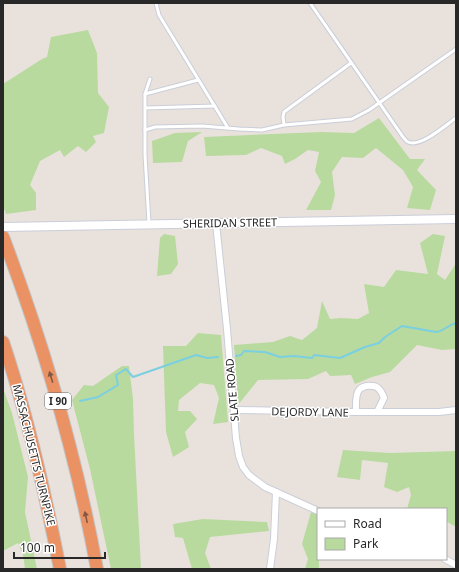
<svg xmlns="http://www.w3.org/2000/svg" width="459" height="572" font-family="'Noto Sans',sans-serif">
  <rect width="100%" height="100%" fill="#e9e2dc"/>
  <g fill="#b8da9e">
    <path d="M 88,30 L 97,53 L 98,93 L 109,107 L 104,133 L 93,136 L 96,142 L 86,152 L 78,146 L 64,157 L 60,150 L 40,161 L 30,185 L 36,193 L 36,210 L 6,214 L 3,206 L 3,84 L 42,59 L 47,57 L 51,37 Z"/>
    <path d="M 379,118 L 410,159 L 425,159 L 417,170 L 436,190 L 430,210 L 407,208 L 413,187 L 403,170 L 376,148 L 363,158 L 342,157 L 332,172 L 335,195 L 331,210 L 306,210 L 321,182 L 315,171 L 319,152 L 308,150 L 295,159 L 285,164 L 282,156 L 261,148 L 246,155 L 206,156 L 204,137 L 321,132 L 354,133 Z"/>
    <path d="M 202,132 L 188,141 L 182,162 L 153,163 L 152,141 L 175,133 Z"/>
    <path d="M 455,224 L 456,224 L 456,349 L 442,350 L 417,345 L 390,372 L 372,377 L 355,384 L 351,375 L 330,376 L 326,371 L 308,379 L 258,380 L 238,405 L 234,345 L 273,342 L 290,336 L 302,340 L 317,328 L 322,301 L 330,319 L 341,318 L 358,319 L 369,313 L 364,284 L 384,287 L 396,270 L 428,274 L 420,243 L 433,234 L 445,236 L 437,274 L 445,280 L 455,265 Z"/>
    <path d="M 164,234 L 175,236 L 178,264 L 171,274 L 157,276 L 160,238 Z"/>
    <path d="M 198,333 L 221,335 L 228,422 L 213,424 L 219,398 L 214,385 L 200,383 L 179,400 L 178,411 L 190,411 L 197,419 L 185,432 L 189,447 L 173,457 L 166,432 L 163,346 L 186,346 Z"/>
    <path d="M 122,366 L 129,366 L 133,399 L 134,434 L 141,569 L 111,569 L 90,469 L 72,400 L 84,385 L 93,386 Z"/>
    <path d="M 3,388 L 12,413 L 28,477 L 25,512 L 37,569 L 25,569 L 23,555 L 18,543 L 3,551 Z"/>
    <path d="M 343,450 L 390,453 L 456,451 L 456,524 L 454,526 L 446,521 L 446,509 L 407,509 L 411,495 L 409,487 L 397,492 L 384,487 L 388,463 L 362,460 L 360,480 L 337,477 Z"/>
    <path d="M 311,512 L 318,515 L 319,569 L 305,569 L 308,559 L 302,544 Z"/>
    <path d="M 203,519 L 267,522 L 269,531 L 210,537 L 205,553 L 211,569 L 192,569 L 183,538 L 175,537 L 173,524 Z"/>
  </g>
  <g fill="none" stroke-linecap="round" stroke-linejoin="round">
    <g stroke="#7acfe0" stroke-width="2">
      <path d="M 236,356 L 241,355 L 244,351 L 265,352 L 280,357 L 294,356 L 312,358 L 314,355 L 340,358 L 365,347 L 379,343 L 385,337 L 402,326 L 436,332 C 444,331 448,325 456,323"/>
      <path d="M 80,401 L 98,397 L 118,385 L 116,375 L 126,369 L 133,377 L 196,355 L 207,358 L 218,357"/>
    </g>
    <defs>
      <g id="service">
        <path d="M 156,3 L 159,15 L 228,128"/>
        <path d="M 310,3 L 403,137 C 405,139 406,141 408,142 C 420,148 446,125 456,118"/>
        <path d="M 145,94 L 198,80"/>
        <path d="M 145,108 L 215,106"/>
        <path d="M 284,125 L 283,117 L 284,112 L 351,63"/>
        <path d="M 145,130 L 155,127 L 202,126 L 239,129 L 262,130 L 284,125 L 352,119 L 369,110 L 456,49"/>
        <path d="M 149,223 L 145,155 L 145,94 L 150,79"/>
      </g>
      <g id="minor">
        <path d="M 216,223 L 227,329 L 236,438 L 239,456 L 243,467 L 249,475 L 265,487 L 318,511"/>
        <path d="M 234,410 L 356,412 C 356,406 355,395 359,390 C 363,385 375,384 379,389 C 381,391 383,395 384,398 L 377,412 L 439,412 L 456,410"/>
        <path d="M 356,412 L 377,412"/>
        <path d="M 445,559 L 456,565"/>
        <path d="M 270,569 L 274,539 L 276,492"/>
      </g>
      <path id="tertiary" d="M 3,227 L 456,219"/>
      <g id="motorway">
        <path d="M 3,237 C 44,345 76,455 97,569"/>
        <path d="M 3,342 C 28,416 45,492 60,569"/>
      </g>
    </defs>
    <use href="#service" stroke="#caced9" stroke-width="5"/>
    <use href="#minor" stroke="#caced9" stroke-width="8"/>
    <use href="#tertiary" stroke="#caced9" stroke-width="10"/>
    <use href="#motorway" stroke="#c3c3c3" stroke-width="14"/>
    <use href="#service" stroke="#fff" stroke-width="3"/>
    <use href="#minor" stroke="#fff" stroke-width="6"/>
    <use href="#tertiary" stroke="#fff" stroke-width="8"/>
    <use href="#motorway" stroke="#eb9265" stroke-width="12"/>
  </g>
  <defs><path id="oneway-solid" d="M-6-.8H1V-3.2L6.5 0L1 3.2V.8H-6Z"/></defs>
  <g fill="#805843">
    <use href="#oneway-solid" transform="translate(51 377) rotate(-107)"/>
    <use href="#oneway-solid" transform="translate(86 517) rotate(-102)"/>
  </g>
  <g text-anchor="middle" stroke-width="3" stroke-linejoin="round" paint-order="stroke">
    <rect fill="#fff" stroke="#686868" stroke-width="1" x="45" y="393" width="26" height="16" rx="3"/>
    <g font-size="10" font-weight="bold" fill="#282828">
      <text x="58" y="405">I 90</text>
    </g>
    <g font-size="11" fill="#282828" stroke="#fff">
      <text transform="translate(230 223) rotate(-1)" y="4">SHERIDAN STREET</text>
      <text transform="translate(232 390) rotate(-95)" y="4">SLATE ROAD</text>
      <text transform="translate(310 412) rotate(1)" y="4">DEJORDY LANE</text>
      <text transform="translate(34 455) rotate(76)" y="4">MASSACHUSETTS TURNPIKE</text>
    </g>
  </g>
  <rect width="459" height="572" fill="none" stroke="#282828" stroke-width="8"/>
  <rect x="317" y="508" width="130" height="52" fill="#ffffff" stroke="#a9a9a9"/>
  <rect x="325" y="521" width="20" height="6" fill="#ffffff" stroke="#a9a9a9"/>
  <text x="353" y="528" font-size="12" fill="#282828">Road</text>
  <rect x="325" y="538" width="20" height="12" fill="#b8da9e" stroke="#a9a9a9"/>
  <text x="353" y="548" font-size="12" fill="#282828">Park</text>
  <path d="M14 552v6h91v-6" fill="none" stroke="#282828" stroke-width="2"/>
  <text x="20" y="552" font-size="12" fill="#282828" stroke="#ffffff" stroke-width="3" paint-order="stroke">100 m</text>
</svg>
